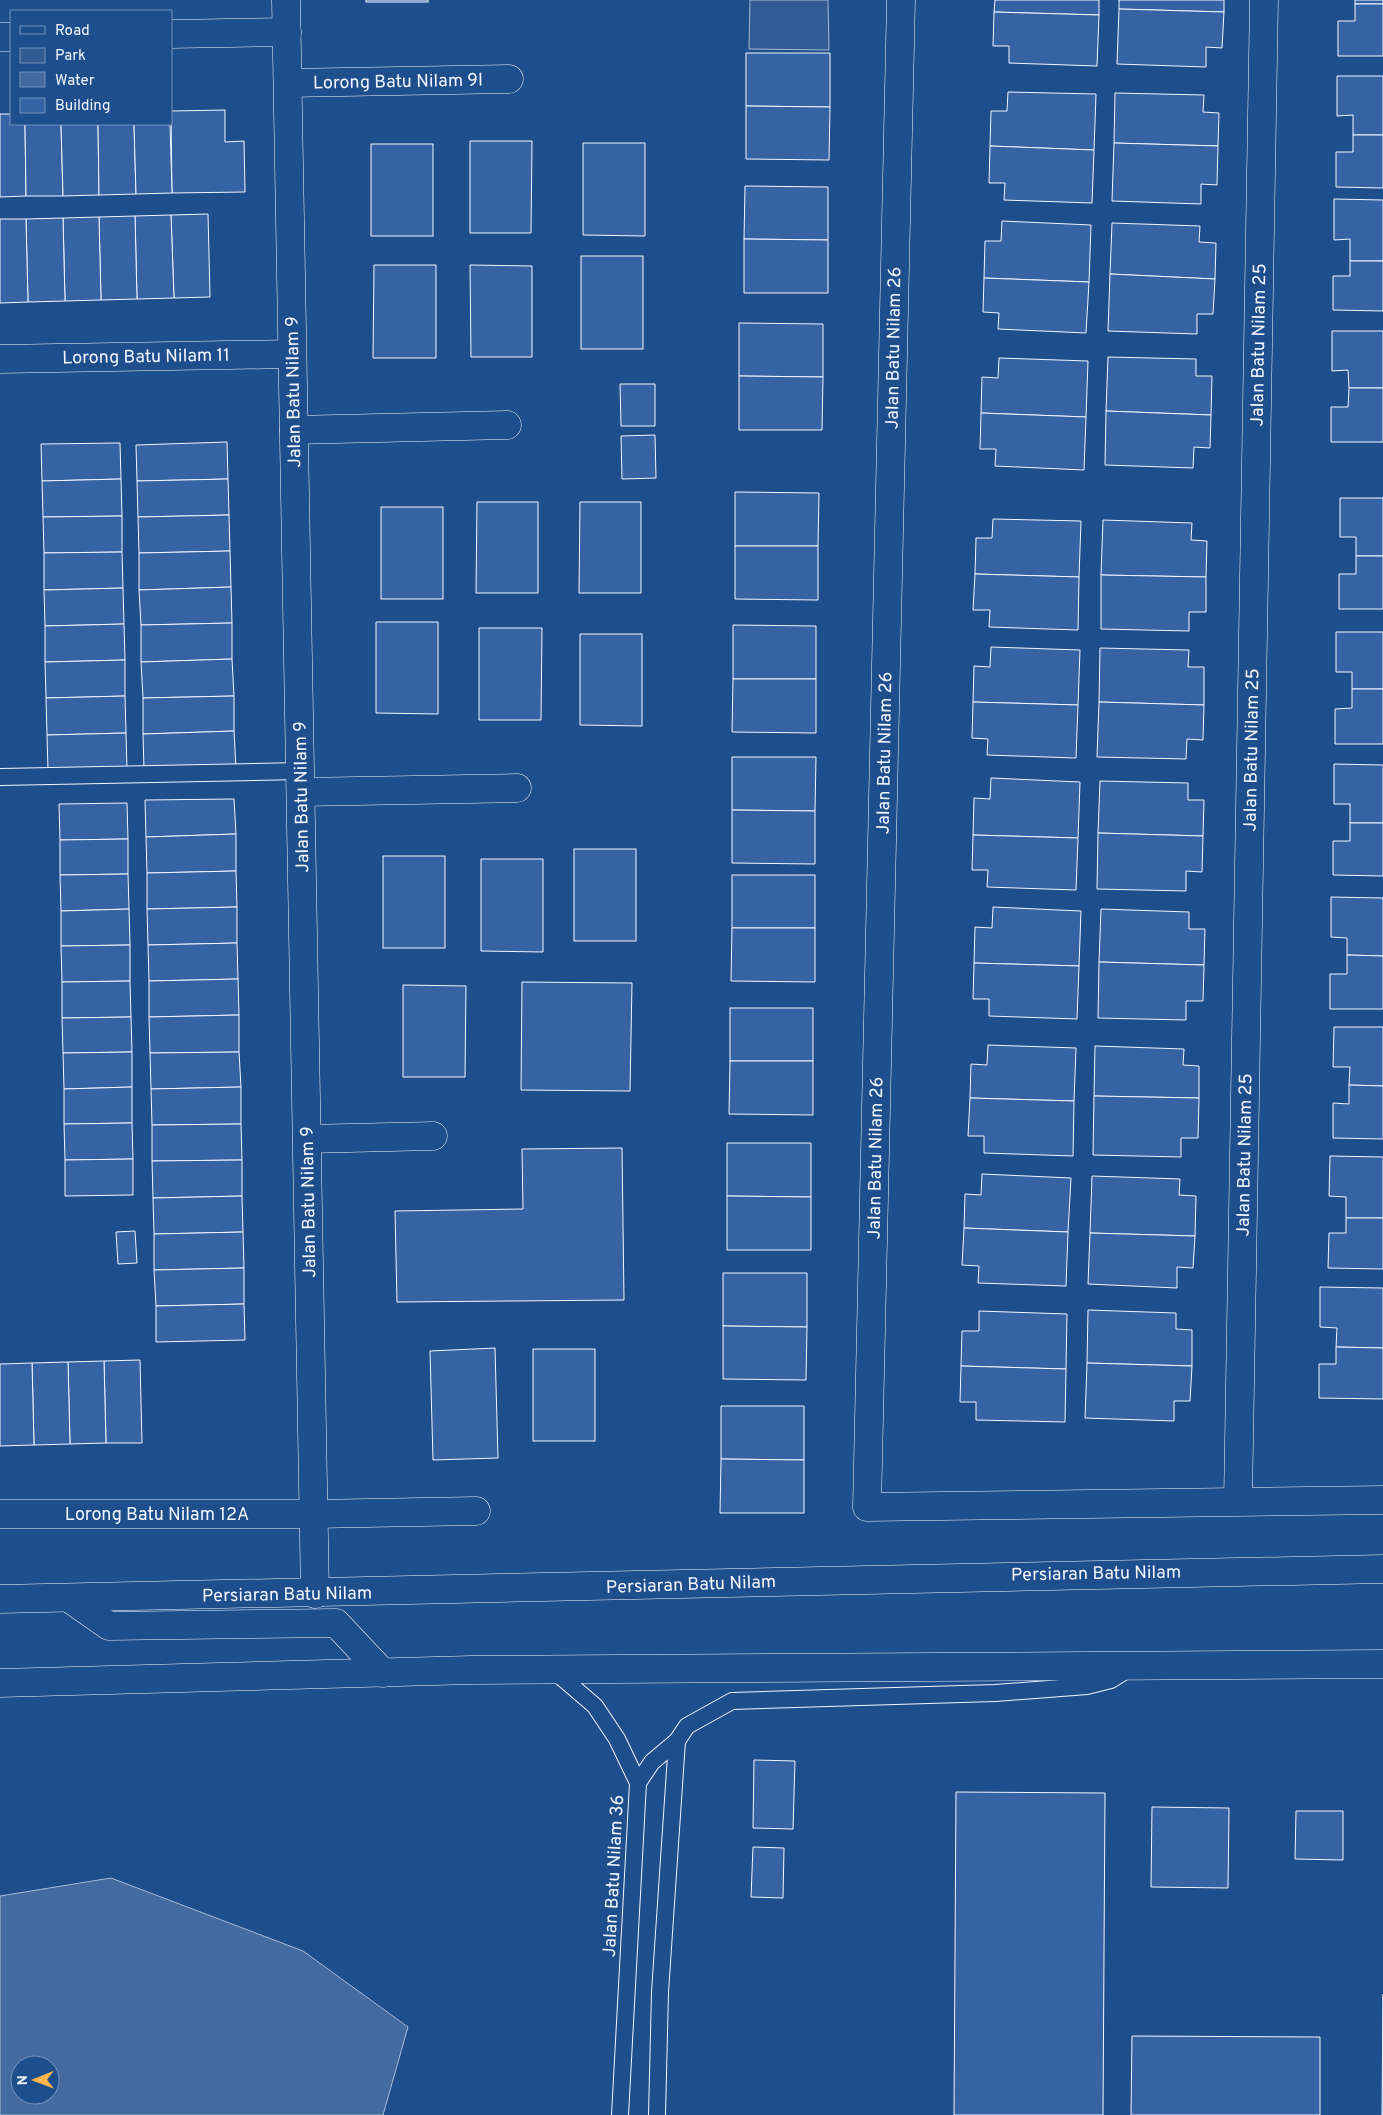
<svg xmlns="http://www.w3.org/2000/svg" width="1383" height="2115" font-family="Overpass,sans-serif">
  <rect width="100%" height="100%" fill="#1f4e8c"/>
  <path fill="#305b95" stroke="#a8bbd7" d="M 750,0 L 828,0 L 829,50 L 749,49 Z"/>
  <path fill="#446ba0" stroke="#a8bbd7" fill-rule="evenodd" d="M 111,1878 L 303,1951 L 408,2027 L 383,2115 L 0,2115 L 0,1896 ZM 20,2065 L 50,2065 L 50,2095 L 20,2095 Z"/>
  <g fill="#3563a3" stroke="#f2f6ff">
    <rect x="366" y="0" width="62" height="2"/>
    <path d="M 995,0 L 1099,0 L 1099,15 L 994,12 Z"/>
    <path d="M 1119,0 L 1224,0 L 1224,12 L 1119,9 Z"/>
    <rect x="1355" y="0" width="28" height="4"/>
    <path d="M 1355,4 L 1383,4 L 1383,56 L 1338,56 L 1338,21 L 1355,21 Z"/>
    <path d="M 1119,9 L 1224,12 L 1222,48 L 1206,47 L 1206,67 L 1117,64 Z"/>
    <path d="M 994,12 L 1099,15 L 1097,66 L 1009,63 L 1009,46 L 993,46 Z"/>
    <path d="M 746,53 L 830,53 L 830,107 L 746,106 Z"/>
    <path d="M 1337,76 L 1383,76 L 1383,135 L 1353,135 L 1353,115 L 1337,116 Z"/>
    <path d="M 1008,92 L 1096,94 L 1094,150 L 990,146 L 991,111 L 1007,111 Z"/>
    <path d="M 1115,93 L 1204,95 L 1203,112 L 1219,113 L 1218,146 L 1114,143 Z"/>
    <path d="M 746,106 L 830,107 L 829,160 L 746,159 Z"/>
    <path d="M 225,110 L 225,142 L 244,141 L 245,192 L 172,193 L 171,111 Z"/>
    <path d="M 0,114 L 11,114 L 11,124 L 25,124 L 26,196 L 0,197 Z"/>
    <path d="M 25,124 L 61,124 L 63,196 L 26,196 Z"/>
    <path d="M 61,124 L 98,124 L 99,195 L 63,196 Z"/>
    <path d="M 98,124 L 134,124 L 136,194 L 99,195 Z"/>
    <path d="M 134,124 L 170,124 L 172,193 L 136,194 Z"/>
    <path d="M 1353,135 L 1383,135 L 1383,188 L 1336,187 L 1336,152 L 1353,152 Z"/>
    <path d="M 470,141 L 532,141 L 531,233 L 470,233 Z"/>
    <path d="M 583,143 L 645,143 L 645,236 L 583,235 Z"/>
    <path d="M 1114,143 L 1218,146 L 1217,185 L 1201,184 L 1201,204 L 1112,201 Z"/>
    <rect x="371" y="144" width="62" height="92"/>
    <path d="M 990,146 L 1094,150 L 1092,203 L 1004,200 L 1005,183 L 989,183 Z"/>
    <path d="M 745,186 L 828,187 L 828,240 L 744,239 Z"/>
    <path d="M 1334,199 L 1383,200 L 1383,261 L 1350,261 L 1350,239 L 1334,240 Z"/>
    <path d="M 208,214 L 210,297 L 174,298 L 171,215 Z"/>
    <path d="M 171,215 L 174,298 L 137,299 L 135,216 Z"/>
    <path d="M 135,216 L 137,299 L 101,300 L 99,217 Z"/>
    <path d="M 99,217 L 101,300 L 65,301 L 63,218 Z"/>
    <path d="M 63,218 L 65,301 L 28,302 L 26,219 Z"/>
    <path d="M 0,219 L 26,219 L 28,302 L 0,303 Z"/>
    <path d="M 1002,221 L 1091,225 L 1089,282 L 984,278 L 985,241 L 1001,241 Z"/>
    <path d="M 1112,223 L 1200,226 L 1199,242 L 1216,243 L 1215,279 L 1110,274 Z"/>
    <path d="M 744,239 L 828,240 L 828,293 L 744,293 Z"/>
    <rect x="581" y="256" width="62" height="93"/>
    <path d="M 1350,261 L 1383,261 L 1383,311 L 1333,310 L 1333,276 L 1350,276 Z"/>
    <path d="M 374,265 L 436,265 L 436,358 L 373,358 Z"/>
    <path d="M 470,265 L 532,266 L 532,357 L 471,357 Z"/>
    <path d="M 1110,274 L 1215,279 L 1213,314 L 1197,314 L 1197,334 L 1108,331 Z"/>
    <path d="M 984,278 L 1089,282 L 1086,333 L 998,329 L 999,313 L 983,312 Z"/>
    <path d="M 739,323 L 823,324 L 823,377 L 739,376 Z"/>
    <path d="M 1332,331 L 1383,331 L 1383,388 L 1349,388 L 1348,370 L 1332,371 Z"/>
    <path d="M 1108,357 L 1196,359 L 1196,376 L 1212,376 L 1211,415 L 1106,411 Z"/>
    <path d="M 999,358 L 1088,361 L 1086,417 L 981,413 L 982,377 L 998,378 Z"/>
    <path d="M 739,376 L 823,377 L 822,430 L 739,430 Z"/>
    <path d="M 620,384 L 655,384 L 655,426 L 621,426 Z"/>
    <path d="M 1349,388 L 1383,388 L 1383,442 L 1331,442 L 1331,407 L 1348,407 Z"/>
    <path d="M 1106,411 L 1211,415 L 1210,448 L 1194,447 L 1193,468 L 1105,465 Z"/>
    <path d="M 981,413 L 1086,417 L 1084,470 L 995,466 L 996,449 L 980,449 Z"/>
    <path d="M 655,435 L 656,478 L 622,479 L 621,436 Z"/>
    <path d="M 227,442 L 228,479 L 137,481 L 136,445 Z"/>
    <path d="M 120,443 L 121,479 L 42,481 L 41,444 Z"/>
    <path d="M 121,479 L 122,516 L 43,517 L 42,481 Z"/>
    <path d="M 228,479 L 229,515 L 138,517 L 137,481 Z"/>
    <path d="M 735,492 L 819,493 L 818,546 L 735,546 Z"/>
    <path d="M 1340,498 L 1383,498 L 1383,556 L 1356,556 L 1356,537 L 1340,537 Z"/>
    <path d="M 477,502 L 538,502 L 538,593 L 476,593 Z"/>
    <path d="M 580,502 L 641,502 L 641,593 L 579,593 Z"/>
    <rect x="381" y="507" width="62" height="92"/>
    <path d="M 229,515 L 230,551 L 139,553 L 138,517 Z"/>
    <path d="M 122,516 L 122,552 L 44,553 L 43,517 Z"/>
    <path d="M 993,519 L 1081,521 L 1079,577 L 975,574 L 976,538 L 992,538 Z"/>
    <path d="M 1103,520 L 1192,523 L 1191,540 L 1207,541 L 1206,577 L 1101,575 Z"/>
    <path d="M 735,546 L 818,546 L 818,600 L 735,599 Z"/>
    <path d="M 230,551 L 231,587 L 139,590 L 139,553 Z"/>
    <path d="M 122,552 L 123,588 L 44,590 L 44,553 Z"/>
    <path d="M 1356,556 L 1383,556 L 1383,609 L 1339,609 L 1339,574 L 1356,574 Z"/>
    <path d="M 975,574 L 1079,577 L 1078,630 L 989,627 L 990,610 L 973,610 Z"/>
    <path d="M 1101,575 L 1206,577 L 1206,612 L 1189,612 L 1189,631 L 1101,629 Z"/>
    <path d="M 231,587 L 232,623 L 141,625 L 139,590 Z"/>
    <path d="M 123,588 L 124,624 L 45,626 L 44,590 Z"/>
    <path d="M 376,622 L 438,622 L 438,714 L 376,713 Z"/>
    <path d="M 232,623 L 232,659 L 141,662 L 141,625 Z"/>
    <path d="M 124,624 L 125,660 L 45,662 L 45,626 Z"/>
    <path d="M 733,625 L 816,626 L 816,679 L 733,679 Z"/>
    <path d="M 479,628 L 542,628 L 541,720 L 479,720 Z"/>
    <path d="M 1336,632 L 1383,632 L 1383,689 L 1352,689 L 1352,672 L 1336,672 Z"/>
    <path d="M 580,634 L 642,634 L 642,726 L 580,725 Z"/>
    <path d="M 991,647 L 1080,650 L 1078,705 L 973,702 L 974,666 L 990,667 Z"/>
    <path d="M 1100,648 L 1189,650 L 1188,667 L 1204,667 L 1204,705 L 1099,702 Z"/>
    <path d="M 232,659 L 234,696 L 143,698 L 141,662 Z"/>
    <path d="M 125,660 L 125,696 L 46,698 L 45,662 Z"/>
    <path d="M 733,679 L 816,679 L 816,733 L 732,732 Z"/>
    <path d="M 1352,689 L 1383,689 L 1383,744 L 1335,744 L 1335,709 L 1352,708 Z"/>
    <path d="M 125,696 L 126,733 L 47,735 L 46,698 Z"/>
    <path d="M 234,696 L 234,731 L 143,734 L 143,698 Z"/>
    <path d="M 973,702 L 1078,705 L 1076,758 L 987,755 L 988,739 L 972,738 Z"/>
    <path d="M 1099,702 L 1204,705 L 1203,740 L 1187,739 L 1186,759 L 1097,757 Z"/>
    <path d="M 234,731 L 236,768 L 144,770 L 143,734 Z"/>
    <path d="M 126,733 L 127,769 L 48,770 L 47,735 Z"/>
    <path d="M 732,757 L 816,757 L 815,811 L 732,810 Z"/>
    <path d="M 1334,764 L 1383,765 L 1383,823 L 1350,823 L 1350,804 L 1334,804 Z"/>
    <path d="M 991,778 L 1080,782 L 1078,838 L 973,835 L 974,798 L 990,799 Z"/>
    <path d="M 1100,781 L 1188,783 L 1188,800 L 1204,800 L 1203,836 L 1098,833 Z"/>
    <path d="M 234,799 L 236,834 L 146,837 L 145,800 Z"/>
    <path d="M 127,803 L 128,839 L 60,840 L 59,804 Z"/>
    <path d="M 732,810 L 815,811 L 815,864 L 732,863 Z"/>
    <path d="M 1350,823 L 1383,823 L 1383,876 L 1333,875 L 1333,841 L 1350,841 Z"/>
    <path d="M 1098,833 L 1203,836 L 1202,872 L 1186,871 L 1186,891 L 1097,889 Z"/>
    <path d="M 236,834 L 236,871 L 147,873 L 146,837 Z"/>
    <path d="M 973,835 L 1078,838 L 1076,890 L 987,887 L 988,870 L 972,870 Z"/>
    <path d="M 128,839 L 128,874 L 60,875 L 60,840 Z"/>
    <rect x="574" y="849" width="62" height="92"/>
    <rect x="383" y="856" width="62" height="92"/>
    <path d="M 481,859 L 543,859 L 543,952 L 481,951 Z"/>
    <path d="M 236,871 L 237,907 L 147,909 L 147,873 Z"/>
    <path d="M 128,874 L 129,909 L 61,911 L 60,875 Z"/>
    <rect x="732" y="875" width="83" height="53"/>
    <path d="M 1331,897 L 1383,898 L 1383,956 L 1347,955 L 1347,938 L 1331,937 Z"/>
    <path d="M 237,907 L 237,943 L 148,945 L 147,909 Z"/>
    <path d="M 993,907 L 1081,911 L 1079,966 L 974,963 L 975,927 L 992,928 Z"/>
    <path d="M 129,909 L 130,945 L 61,946 L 61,911 Z"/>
    <path d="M 1101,909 L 1189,912 L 1189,929 L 1205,929 L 1204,965 L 1099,962 Z"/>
    <path d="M 732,928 L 815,928 L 815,982 L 731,981 Z"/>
    <path d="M 237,943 L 238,979 L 149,981 L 148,945 Z"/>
    <path d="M 130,945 L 130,981 L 62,982 L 61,946 Z"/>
    <path d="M 1347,955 L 1383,956 L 1383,1009 L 1330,1009 L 1330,974 L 1347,974 Z"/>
    <path d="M 1099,962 L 1204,965 L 1203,1001 L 1186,1001 L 1186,1020 L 1098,1018 Z"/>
    <path d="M 974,963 L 1079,966 L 1077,1019 L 989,1016 L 989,999 L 973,999 Z"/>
    <path d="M 238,979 L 239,1015 L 149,1017 L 149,981 Z"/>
    <path d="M 130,981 L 131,1017 L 62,1018 L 62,982 Z"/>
    <path d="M 522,982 L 632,983 L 630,1091 L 521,1090 Z"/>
    <path d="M 403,985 L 466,986 L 465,1077 L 403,1077 Z"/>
    <rect x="730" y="1008" width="83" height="53"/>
    <path d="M 239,1015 L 239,1052 L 150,1053 L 149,1017 Z"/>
    <path d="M 131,1017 L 132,1052 L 63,1053 L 62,1018 Z"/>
    <path d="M 1334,1027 L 1383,1027 L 1383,1086 L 1349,1085 L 1350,1067 L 1333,1067 Z"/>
    <path d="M 988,1045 L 1076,1048 L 1074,1101 L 970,1098 L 971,1064 L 987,1065 Z"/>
    <path d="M 1095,1046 L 1184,1049 L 1183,1065 L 1199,1066 L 1199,1098 L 1094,1096 Z"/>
    <path d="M 132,1052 L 132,1087 L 64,1089 L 63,1053 Z"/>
    <path d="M 239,1052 L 241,1087 L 151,1089 L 150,1053 Z"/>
    <path d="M 730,1061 L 813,1061 L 813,1115 L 729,1114 Z"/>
    <path d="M 1349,1085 L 1383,1086 L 1383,1139 L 1333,1138 L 1333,1103 L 1349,1104 Z"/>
    <path d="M 132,1087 L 132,1123 L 64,1124 L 64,1089 Z"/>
    <path d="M 241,1087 L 241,1124 L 152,1125 L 151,1089 Z"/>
    <path d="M 1094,1096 L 1199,1098 L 1198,1138 L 1181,1138 L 1181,1157 L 1093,1155 Z"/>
    <path d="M 970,1098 L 1074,1101 L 1073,1156 L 984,1153 L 984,1136 L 968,1136 Z"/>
    <path d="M 132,1123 L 133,1159 L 65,1160 L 64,1124 Z"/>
    <path d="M 241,1124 L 242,1160 L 152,1161 L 152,1125 Z"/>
    <path d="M 727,1143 L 811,1143 L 811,1197 L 727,1196 Z"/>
    <path d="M 622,1148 L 624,1300 L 397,1302 L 395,1211 L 523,1209 L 522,1149 Z"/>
    <path d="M 1330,1156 L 1383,1157 L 1383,1218 L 1346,1218 L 1346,1197 L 1329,1196 Z"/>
    <path d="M 133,1159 L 133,1195 L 65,1196 L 65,1160 Z"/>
    <path d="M 242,1160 L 242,1196 L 153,1198 L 152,1161 Z"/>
    <path d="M 982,1174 L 1071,1178 L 1068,1232 L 964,1228 L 965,1194 L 981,1195 Z"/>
    <path d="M 1092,1176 L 1180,1179 L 1179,1195 L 1196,1196 L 1195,1236 L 1090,1233 Z"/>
    <path d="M 242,1196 L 243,1232 L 154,1234 L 153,1198 Z"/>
    <path d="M 727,1196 L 811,1197 L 811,1250 L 727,1250 Z"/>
    <path d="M 1346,1218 L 1383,1218 L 1383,1269 L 1328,1268 L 1329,1233 L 1346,1233 Z"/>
    <path d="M 964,1228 L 1068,1232 L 1066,1286 L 978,1283 L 979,1266 L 962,1265 Z"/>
    <path d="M 135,1231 L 137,1263 L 118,1264 L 116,1232 Z"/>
    <path d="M 243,1232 L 244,1268 L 154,1270 L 154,1234 Z"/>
    <path d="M 1090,1233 L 1195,1236 L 1193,1268 L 1177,1267 L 1177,1288 L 1088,1284 Z"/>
    <path d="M 244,1268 L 244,1304 L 156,1306 L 154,1270 Z"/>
    <path d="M 723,1273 L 807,1273 L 807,1327 L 723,1326 Z"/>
    <path d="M 1320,1287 L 1383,1288 L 1383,1348 L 1336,1347 L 1337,1328 L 1320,1327 Z"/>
    <path d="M 244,1304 L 245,1340 L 156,1342 L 156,1306 Z"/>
    <path d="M 1088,1310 L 1176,1313 L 1176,1329 L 1192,1330 L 1192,1366 L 1087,1363 Z"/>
    <path d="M 979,1311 L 1067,1314 L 1066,1369 L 961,1366 L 962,1331 L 979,1331 Z"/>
    <path d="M 723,1326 L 807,1327 L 806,1380 L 723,1379 Z"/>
    <path d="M 1336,1347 L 1383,1348 L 1383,1399 L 1319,1398 L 1319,1364 L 1336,1364 Z"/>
    <path d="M 495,1348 L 498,1458 L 433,1460 L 430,1351 Z"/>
    <rect x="533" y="1349" width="62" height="92"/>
    <path d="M 140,1360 L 142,1443 L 106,1443 L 104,1361 Z"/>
    <path d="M 104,1361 L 106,1443 L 70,1444 L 68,1362 Z"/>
    <path d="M 68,1362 L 70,1444 L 34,1445 L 32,1363 Z"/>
    <path d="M 32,1363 L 34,1445 L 0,1446 L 0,1364 Z"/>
    <path d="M 1087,1363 L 1192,1366 L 1190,1401 L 1174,1401 L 1174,1421 L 1085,1418 Z"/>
    <path d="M 961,1366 L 1066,1369 L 1065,1422 L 976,1420 L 976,1402 L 960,1402 Z"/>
    <path d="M 721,1406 L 804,1406 L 804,1460 L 721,1459 Z"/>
    <path d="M 721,1459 L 804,1460 L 804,1513 L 720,1513 Z"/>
    <path d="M 754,1760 L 795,1761 L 793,1829 L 753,1828 Z"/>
    <path d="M 956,1792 L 1105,1793 L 1103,2115 L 954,2115 Z"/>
    <path d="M 1152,1807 L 1229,1808 L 1228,1888 L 1151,1887 Z"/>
    <path d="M 1296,1811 L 1343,1811 L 1343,1860 L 1295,1859 Z"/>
    <path d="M 753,1847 L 784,1848 L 783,1898 L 751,1897 Z"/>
    <path d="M 1383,1994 L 1383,2115 L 1382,2115 Z"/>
    <path d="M 1132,2036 L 1320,2037 L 1320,2115 L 1131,2115 Z"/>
  </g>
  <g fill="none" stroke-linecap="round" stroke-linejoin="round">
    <defs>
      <g id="lane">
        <path d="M 0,777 L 300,771"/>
        <path d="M 553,1670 L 595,1706 L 617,1739 L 638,1783 L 620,2115"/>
        <path d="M 638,1783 L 652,1762 L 677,1741"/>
        <path d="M 657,2115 L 660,1992 L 677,1741 L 687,1726 L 732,1701 L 995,1693 L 1087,1686 L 1111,1680 L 1130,1668"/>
      </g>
      <g id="street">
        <path d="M 286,0 L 315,1594"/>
        <path d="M 901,0 L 867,1507 L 1383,1500"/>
        <path d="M 171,34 L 287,32"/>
        <path d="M 0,37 L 11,37"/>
        <path d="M 288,83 L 509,79"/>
        <path d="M 0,359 L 292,354"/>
        <path d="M 294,430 L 507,425"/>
        <path d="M 301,792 L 517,788"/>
        <path d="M 307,1139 L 433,1136"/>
        <path d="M 1238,1500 L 1264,0"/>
        <path d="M 0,1514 L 313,1514 L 476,1511"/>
      </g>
      <g id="secondary">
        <path d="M 69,1598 L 109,1626 L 336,1623 L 383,1673"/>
        <path d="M 0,1599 C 461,1592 922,1575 1383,1569"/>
        <path d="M 0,1683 L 471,1670 L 1383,1664"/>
      </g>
    </defs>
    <use href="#lane" stroke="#f2f6ff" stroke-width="18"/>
    <use href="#street" stroke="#f2f6ff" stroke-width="29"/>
    <use href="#secondary" stroke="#f2f6ff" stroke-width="29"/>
    <use href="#lane" stroke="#1f4e8c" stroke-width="16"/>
    <use href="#street" stroke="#1f4e8c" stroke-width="28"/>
    <use href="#secondary" stroke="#1f4e8c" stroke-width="28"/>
  </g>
  <g text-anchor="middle" stroke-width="4" stroke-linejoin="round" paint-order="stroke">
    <g font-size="18" fill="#f2f6ff" stroke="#1f4e8c">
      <text transform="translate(398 81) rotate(-1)" y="6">Lorong Batu Nilam 9I</text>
      <text transform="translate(1258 345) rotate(-89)" y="6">Jalan Batu Nilam 25</text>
      <text transform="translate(893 348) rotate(-89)" y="6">Jalan Batu Nilam 26</text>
      <text transform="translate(146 356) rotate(-1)" y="6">Lorong Batu Nilam 11</text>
      <text transform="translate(293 392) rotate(-91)" y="6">Jalan Batu Nilam 9</text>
      <text transform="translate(1251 750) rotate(-89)" y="6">Jalan Batu Nilam 25</text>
      <text transform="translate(884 753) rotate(-89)" y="6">Jalan Batu Nilam 26</text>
      <text transform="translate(301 797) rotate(-91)" y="6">Jalan Batu Nilam 9</text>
      <text transform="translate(1244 1155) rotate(-89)" y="6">Jalan Batu Nilam 25</text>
      <text transform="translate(875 1158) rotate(-89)" y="6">Jalan Batu Nilam 26</text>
      <text transform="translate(308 1202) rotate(-91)" y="6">Jalan Batu Nilam 9</text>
      <text x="157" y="1520">Lorong Batu Nilam 12A</text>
      <text transform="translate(1096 1573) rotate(-1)" y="6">Persiaran Batu Nilam</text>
      <text transform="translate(691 1584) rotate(-2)" y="6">Persiaran Batu Nilam</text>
      <text transform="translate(287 1594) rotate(-1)" y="6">Persiaran Batu Nilam</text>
      <text transform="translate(613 1876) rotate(-87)" y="6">Jalan Batu Nilam 36</text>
    </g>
  </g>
  <rect x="10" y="10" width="162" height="115" fill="#1f4e8c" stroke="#7391ba"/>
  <rect x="20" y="26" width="25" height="8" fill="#1f4e8c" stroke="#7391ba"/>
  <text x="55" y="35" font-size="15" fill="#f2f6ff">Road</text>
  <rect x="20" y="48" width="25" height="15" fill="#305b95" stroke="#7391ba"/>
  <text x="55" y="60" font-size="15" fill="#f2f6ff">Park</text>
  <rect x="20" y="72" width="25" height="15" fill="#446ba0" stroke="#7391ba"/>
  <text x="55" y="85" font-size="15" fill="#f2f6ff">Water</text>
  <rect x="20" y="98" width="25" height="15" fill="#3563a3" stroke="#7391ba"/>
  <text x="55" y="110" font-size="15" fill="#f2f6ff">Building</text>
  <g transform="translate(35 2080) rotate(269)"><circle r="24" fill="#1f4e8c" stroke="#7391ba"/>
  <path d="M0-4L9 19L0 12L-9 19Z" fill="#ffb74d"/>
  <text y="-8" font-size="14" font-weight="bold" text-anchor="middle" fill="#f2f6ff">N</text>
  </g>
</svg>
